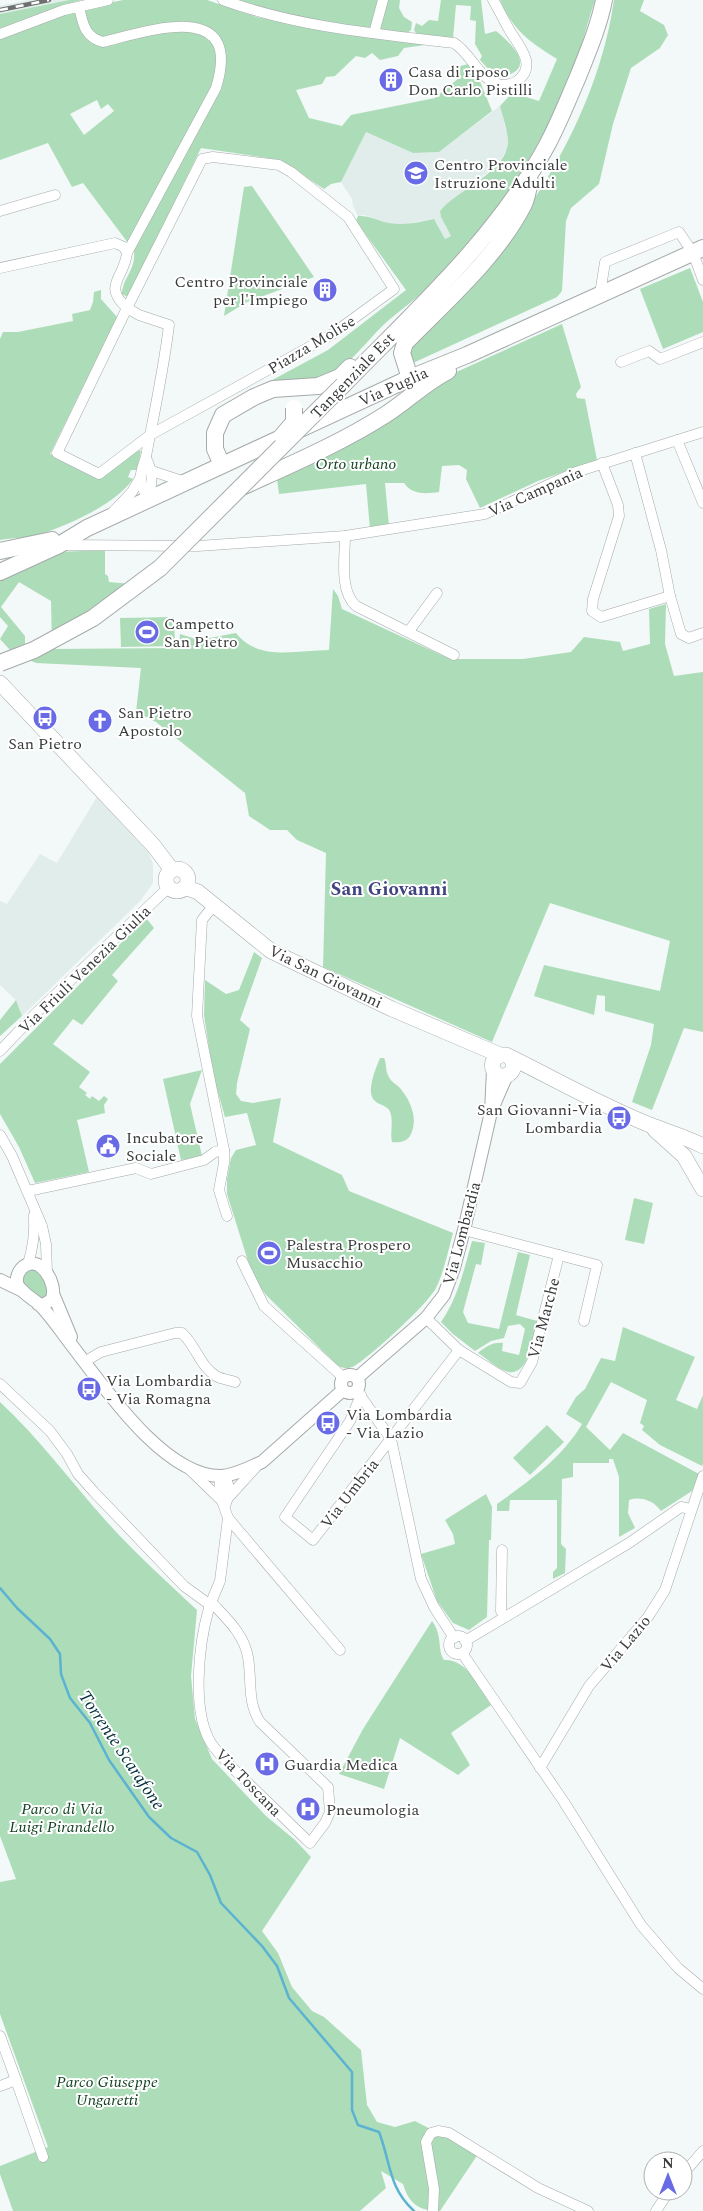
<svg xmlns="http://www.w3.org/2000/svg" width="703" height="2211" font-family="Spectral,serif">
  <rect width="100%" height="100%" fill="#f3f8f8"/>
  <g fill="#e0edeb">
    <path d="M 28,0 L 69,0 L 0,14 L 0,6 Z"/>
    <path d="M 500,106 L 507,134 L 507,149 L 498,164 L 440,210 L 441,217 L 451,236 L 445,239 L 434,219 L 405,224 L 391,224 L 364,215 L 358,216 L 353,206 L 352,199 L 341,182 L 366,132 L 413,153 L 439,152 Z"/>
    <path d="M 97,797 L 148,852 L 153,864 L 153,883 L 140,901 L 22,1016 L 16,1000 L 0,985 L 0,901 L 7,904 L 40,854 L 57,863 Z"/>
  </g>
  <g fill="#adddb8" fill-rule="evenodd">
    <path d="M 69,0 L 82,0 L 74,2 L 71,11 L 123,0 L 207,0 L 257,17 L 324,30 L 432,44 L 404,48 L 398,56 L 380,60 L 372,53 L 365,58 L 356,56 L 335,76 L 326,77 L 322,84 L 296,90 L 309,118 L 342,126 L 351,115 L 435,98 L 460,77 L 460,66 L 469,64 L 477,74 L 492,111 L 439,152 L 413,153 L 366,132 L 341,182 L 331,184 L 324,189 L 280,160 L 201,148 L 128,297 L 122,294 C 122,279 136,270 134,251 L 83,183 L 72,187 L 48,143 L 0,160 L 0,14 ZM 97,100 L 101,109 L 108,104 L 114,111 L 84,135 L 70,114 Z"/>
    <path d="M 233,0 L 400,0 L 399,8 L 404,17 L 412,22 L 411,30 L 406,34 L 314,20 Z"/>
    <path d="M 441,0 L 481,0 L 485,34 L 496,31 C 512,44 539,70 500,77 L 491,72 L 480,60 L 482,56 L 475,44 L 476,21 L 470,20 L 471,6 L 456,5 L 453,38 L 417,35 L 414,30 L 416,23 L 422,26 L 429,20 L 438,21 Z"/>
    <path d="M 500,0 L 595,0 C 586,28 579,56 568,83 C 542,143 505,202 463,253 C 442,278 415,299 390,319 C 367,339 351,366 323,380 C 313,385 276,384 263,385 L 328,350 L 406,290 L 356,221 L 358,216 C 368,215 379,221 389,223 C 404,226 419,222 434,219 L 445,239 L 451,236 L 441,217 L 440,211 C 456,191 501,174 507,148 C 510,135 503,119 500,106 L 513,92 L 524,84 L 526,97 L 539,101 L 557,59 C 531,43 512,30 500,0 Z"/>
    <path d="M 614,0 L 644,0 L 640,11 L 664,25 L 668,35 L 660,48 L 631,68 L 613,124 L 599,184 L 571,208 L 566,221 L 562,291 L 557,297 L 413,363 L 408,353 L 413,343 C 436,317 458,291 481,265 C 492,253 504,241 514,228 C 563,161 602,83 614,0 Z"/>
    <path d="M 252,186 L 314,277 L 247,302 L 224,316 L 244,187 Z"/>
    <path d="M 690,268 L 703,302 L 703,332 L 663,349 L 640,289 Z"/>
    <path d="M 101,290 L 101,299 L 117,317 L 50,454 L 100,479 L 137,450 L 141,451 L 137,470 L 131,470 L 128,477 L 133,479 C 116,504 67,526 38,535 C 26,538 12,538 0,540 L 0,339 L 3,332 L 18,332 L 73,321 L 72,314 L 90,310 L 93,302 L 94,292 Z"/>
    <path d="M 562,324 L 581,387 L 576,394 L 577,398 L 585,399 L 597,460 L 538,481 L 480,508 L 466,479 L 467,470 L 459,465 L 442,466 L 439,492 C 426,494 412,495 404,483 L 385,483 L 389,526 L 370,529 L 366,484 L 279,494 L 277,479 L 441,379 Z"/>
    <path d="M 105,550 L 105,574 L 108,576 L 109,582 L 131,584 L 52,645 L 51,601 L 19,582 L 1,607 L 25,636 L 25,644 L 10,650 L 0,639 L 8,626 L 0,617 L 0,578 L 57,552 Z"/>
    <path d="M 333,589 L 338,596 L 342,609 L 450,659 L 523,659 L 571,652 L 584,637 L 620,642 L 623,651 L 650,644 L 649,609 L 666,604 L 665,644 L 674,676 L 703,672 L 703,1032 L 684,1028 L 652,1110 L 632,1102 L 651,1045 L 654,1024 L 605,1011 L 605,996 L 597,995 L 594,1015 L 534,996 L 544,965 L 660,991 L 670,941 L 550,903 L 492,1042 L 323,967 L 326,853 L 297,840 L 287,830 L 270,830 L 249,816 L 245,793 L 156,722 L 136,712 L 141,668 L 36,663 L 27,659 L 50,649 L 179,648 L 180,634 L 199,640 L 236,633 C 259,662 297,650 329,650 Z"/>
    <path d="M 174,617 L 175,646 L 121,647 L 120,618 Z"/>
    <path d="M 146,918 L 154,928 L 112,975 L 118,981 L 82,1025 L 73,1019 L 53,1044 L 90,1072 L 79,1087 L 87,1093 L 85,1095 L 90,1099 L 92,1096 L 99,1101 L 104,1096 L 108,1099 L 104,1105 L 105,1113 L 77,1120 L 89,1172 L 35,1183 L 19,1147 L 0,1114 L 0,1064 Z"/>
    <path d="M 254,952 L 262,958 L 240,1020 L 250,1029 L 237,1083 L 236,1094 L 241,1101 L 253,1103 L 281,1098 L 273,1142 L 342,1175 L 349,1191 L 453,1233 C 448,1251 444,1272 436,1288 C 427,1305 373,1354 356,1365 C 350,1369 345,1369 338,1366 L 266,1295 L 253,1277 L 227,1194 L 227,1179 L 231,1158 L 236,1150 L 256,1145 L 247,1113 L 225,1117 L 213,1075 L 204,1015 L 205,980 L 226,994 L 239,990 Z"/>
    <path d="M 16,1000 L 22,1016 L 0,1036 L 0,1020 Z"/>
    <path d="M 380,1058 L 384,1058 C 387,1064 385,1071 389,1077 C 391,1082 396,1084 400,1088 C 411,1101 419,1120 410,1136 C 406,1142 399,1143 392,1142 C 390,1133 393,1124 391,1115 C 390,1105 379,1106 374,1100 C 366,1091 376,1068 380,1058 Z"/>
    <path d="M 202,1070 L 190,1104 L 202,1156 L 181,1160 L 163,1079 Z"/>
    <path d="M 634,1198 L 653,1203 L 644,1244 L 625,1240 Z"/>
    <path d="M 472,1241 L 485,1243 L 481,1265 L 476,1264 L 463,1312 L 468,1323 L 499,1329 L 518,1252 L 530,1255 L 516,1315 L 537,1321 C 533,1337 529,1380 505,1371 C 495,1367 486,1358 478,1353 C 486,1347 492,1342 503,1343 L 502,1351 L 519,1355 L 525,1329 L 520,1324 L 508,1326 L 504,1338 L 491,1341 L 475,1351 L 453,1334 L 441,1322 C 458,1298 464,1269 472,1241 Z"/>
    <path d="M 33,1269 L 43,1276 L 49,1294 L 42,1300 L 22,1283 L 25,1274 Z"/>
    <path d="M 623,1327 L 695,1357 L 676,1400 L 697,1409 L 703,1395 L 703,1464 L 702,1466 L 660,1445 L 642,1430 L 644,1426 L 640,1423 L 647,1400 L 611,1382 L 586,1427 L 610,1450 L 623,1433 L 699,1474 L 692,1491 L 661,1511 C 654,1501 641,1496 629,1500 L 628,1513 L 635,1528 L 619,1537 L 619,1477 L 613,1459 L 609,1459 L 609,1463 L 573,1463 L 573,1477 L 562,1479 L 561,1544 L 566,1549 L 565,1573 L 553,1579 L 553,1572 L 557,1568 L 557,1500 L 510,1500 L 509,1511 L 497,1511 L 497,1504 C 529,1481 562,1458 582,1424 L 566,1414 L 576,1397 L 585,1389 L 601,1358 L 615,1361 Z"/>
    <path d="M 0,1402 C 40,1439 71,1482 107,1522 C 135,1553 166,1581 197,1610 L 191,1676 L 195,1719 L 212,1759 L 266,1816 L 295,1840 L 311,1857 L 262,1931 L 278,1953 L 292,1987 L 312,2011 L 324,2017 L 361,2050 L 367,2105 L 377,2122 L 395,2127 L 415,2121 L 478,2154 L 440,2211 C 419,2211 409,2204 403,2184 L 381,2171 L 386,2188 L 360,2211 L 13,2211 L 0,2174 L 0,2166 L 48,2147 L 0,2014 L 0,1882 L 16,1879 L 0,1836 Z"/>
    <path d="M 547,1425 L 564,1442 L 530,1475 L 513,1458 Z"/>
    <path d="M 486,1494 L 492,1507 L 491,1540 L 489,1540 L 487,1617 L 469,1630 L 453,1623 L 437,1601 L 421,1554 L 455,1544 L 453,1534 L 445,1520 Z"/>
    <path d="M 432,1621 C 443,1636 437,1649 444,1660 C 468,1659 479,1688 491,1705 L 451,1733 L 470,1765 L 458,1775 L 400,1738 L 384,1789 L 339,1774 L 363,1729 Z"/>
  </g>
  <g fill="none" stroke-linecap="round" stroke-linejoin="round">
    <path stroke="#5bb2d1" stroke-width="2.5" d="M 0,1588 L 17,1608 L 50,1639 L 60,1654 L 61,1674 L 70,1698 L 90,1723 L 109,1760 L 149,1817 L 171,1838 L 197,1852 L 210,1875 L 221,1903 L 262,1946 L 277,1966 L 289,1998 L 352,2072 L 352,2110 L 358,2125 L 379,2132 C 391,2163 388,2187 414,2211"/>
    <defs>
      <g id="minor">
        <path d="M 223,0 C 297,27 376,34 454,43 C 470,53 478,76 495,83 C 502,86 511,85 517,81 C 538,66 519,46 510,31 C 504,21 499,10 493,0"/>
        <path d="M 79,7 C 83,23 84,37 103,42 C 154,29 243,0 216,88 L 127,253"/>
        <path d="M 374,33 L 383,0"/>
        <path d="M 0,34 L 64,10 L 108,0"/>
        <path d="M 0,211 L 55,195"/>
        <path d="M 0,268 L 115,243 L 124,247 L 127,253 C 124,279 102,285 127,308 L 57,453 L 99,474 L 150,435 L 331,335 L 394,289 L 348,217 L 291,172 L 279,165 L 213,157 L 202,159 L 127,308 L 139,315 L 169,325 C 164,367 155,409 147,451 C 146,459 142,466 141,474 C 140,484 144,491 148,500"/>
        <path d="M 600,294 L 605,262 L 679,232 L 693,253 L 703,280"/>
        <path d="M 621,362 L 649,351 L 660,359 L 703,342"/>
        <path d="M 677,440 L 703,503"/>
        <path d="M 635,453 L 661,550 L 670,596 L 681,634 L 689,638 L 703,633"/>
        <path d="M 146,458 C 154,474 152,483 148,500"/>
        <path d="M 602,463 L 618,505 L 619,516 L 593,599 L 592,611 L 601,617 L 670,596"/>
        <path d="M 152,471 L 185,482"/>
        <path d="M 112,513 L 132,492 L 140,478"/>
        <path d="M 345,536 C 345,557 339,591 356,606 L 454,655"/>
        <path d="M 62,545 L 198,546 L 345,536 L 485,514 L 576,472 L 703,432"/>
        <path d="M 409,631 L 437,593"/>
        <path d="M 214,905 L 202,920 L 197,1016 L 224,1150 L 224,1163 L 219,1190 L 227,1216"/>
        <path d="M 0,1051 L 34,1015 L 169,887"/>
        <path d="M 0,1135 L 12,1156 L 42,1226 L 46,1244 L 47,1273"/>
        <path d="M 28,1191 L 136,1168 L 151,1174 L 204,1160 L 215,1152 L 224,1150"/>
        <path d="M 559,1255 L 597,1265 L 584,1321"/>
        <path d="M 242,1261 L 264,1306 L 344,1378"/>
        <path d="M 28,1264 C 33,1248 35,1232 34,1215"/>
        <path d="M 426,1318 L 459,1350 L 511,1382 L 520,1383 L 532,1362 L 559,1255 L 464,1230"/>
        <path d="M 84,1362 L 101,1352 L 175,1333 L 182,1333 C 196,1346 200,1366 216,1376 C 221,1379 229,1380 235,1382"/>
        <path d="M 0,1384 L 50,1431 L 67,1454 L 78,1474 L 94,1492 L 184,1586 L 206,1602"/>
        <path d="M 357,1391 L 391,1439 L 421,1579 L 434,1607 L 454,1638"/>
        <path d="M 361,1395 L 350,1421 L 285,1517 L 313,1540 L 459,1350"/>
        <path d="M 190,1470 L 221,1500"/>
        <path d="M 228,1498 L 257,1466"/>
        <path d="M 228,1518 L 340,1650"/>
        <path d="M 502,1550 L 501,1611 L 505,1617"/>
        <path d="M 212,1600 L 220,1581 L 228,1518 L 219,1492 L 220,1480 L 223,1476 C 232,1485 229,1495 225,1506"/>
        <path d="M 209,1608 C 199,1643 191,1710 211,1743 C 221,1758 237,1772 250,1785 C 270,1804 290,1824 310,1843 L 325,1823 L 330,1812 L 328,1787 L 260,1722 C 247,1702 252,1680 248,1657 C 244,1635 229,1621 214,1605"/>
        <circle cx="458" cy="1645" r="9"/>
        <path d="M 465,1641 L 629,1543 L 681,1507 L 691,1509"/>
        <path d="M 462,1653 L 564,1802 L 641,1925 L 678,1968 L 703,1989"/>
        <path d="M 540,1768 L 589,1686 L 648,1617 L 665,1590 L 703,1476"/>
        <path d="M 0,2036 L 16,2080"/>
        <path d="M 0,2086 L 16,2080 L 43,2157"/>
        <path d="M 683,2174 L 703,2151"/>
        <path d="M 433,2211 L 434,2189 L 426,2142 L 431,2133 L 438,2131 L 449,2133 L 538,2188 L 588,2211"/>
        <path d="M 656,2211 L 669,2191"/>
      </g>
      <g id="tertiary">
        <path d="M 493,1107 L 507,1075"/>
        <path d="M 0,1280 L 23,1291"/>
        <path d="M 54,1296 L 71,1337"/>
        <path d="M 38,1304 L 43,1305 L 51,1300 C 60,1285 38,1250 21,1269 C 17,1274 15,1282 19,1287 C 24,1294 33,1299 39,1304 C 51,1316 60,1330 70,1343 C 102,1384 164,1478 222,1476 C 236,1475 250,1467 262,1462 L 343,1390"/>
        <circle cx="350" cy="1384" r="9"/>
        <path d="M 357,1378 L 426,1318 L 444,1295 L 454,1268 L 464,1230 L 491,1112 L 493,1070"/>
      </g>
      <g id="secondary">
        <path d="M 0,683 L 153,845 L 172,870"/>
        <circle cx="177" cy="880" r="11"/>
        <path d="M 185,887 L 198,892 L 271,951 L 392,1009 L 500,1055 L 506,1055 C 553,1078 600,1105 650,1125 C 668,1132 686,1137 703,1146"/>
        <path d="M 500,1055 C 490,1060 490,1070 499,1076 C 510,1077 516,1070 512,1060"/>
        <path d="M 655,1130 L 684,1156 L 703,1189"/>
      </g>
      <g id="primary">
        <path d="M 410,378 L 402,353 L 405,343 C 446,301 497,257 524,204 C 527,198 528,189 530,182"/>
        <path d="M 343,385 C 415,311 495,240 546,147 C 558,125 567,102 577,79 C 587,54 599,26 604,0"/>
        <path d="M 222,465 L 215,449 L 215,433 L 223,415 L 254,397 L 273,389 L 318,386 L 340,377 L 350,367"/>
        <path d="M 244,486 C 292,464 341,443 385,415 C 407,401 426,382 448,371"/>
        <path d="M 0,551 L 52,540"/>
        <path d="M 0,572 L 59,545 L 87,528 L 410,378 L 467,355 L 703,248"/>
      </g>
    </defs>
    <use href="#minor" stroke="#a5aaaa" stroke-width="11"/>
    <use href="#tertiary" stroke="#a5aaaa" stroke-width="14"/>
    <use href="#secondary" stroke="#a5aaaa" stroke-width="16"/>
    <use href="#primary" stroke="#a5aaaa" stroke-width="18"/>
    <use href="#minor" stroke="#fff" stroke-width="10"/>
    <use href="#tertiary" stroke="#fff" stroke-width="12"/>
    <use href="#secondary" stroke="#fff" stroke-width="15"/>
    <use href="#primary" stroke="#fff" stroke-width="16"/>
    <defs>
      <path id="rail" d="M 0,10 L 49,0"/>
    </defs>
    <use href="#rail" stroke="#6d706f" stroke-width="4.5"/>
    <use href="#rail" stroke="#fff" stroke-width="2.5" stroke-dasharray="8" stroke-linecap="butt"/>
    <defs>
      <g id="primary-bridge">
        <path d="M 282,436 L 294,422 L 294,408"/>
        <path d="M 0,663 L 34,650 L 93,618 L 160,568 L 343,385"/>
      </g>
    </defs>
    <use href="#primary-bridge" stroke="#a5aaaa" stroke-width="18" stroke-linecap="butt"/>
    <use href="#primary-bridge" stroke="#fff" stroke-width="16"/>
  </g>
  <defs>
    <symbol id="building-disc" viewBox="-11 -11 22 22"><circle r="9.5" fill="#686be5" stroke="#fff"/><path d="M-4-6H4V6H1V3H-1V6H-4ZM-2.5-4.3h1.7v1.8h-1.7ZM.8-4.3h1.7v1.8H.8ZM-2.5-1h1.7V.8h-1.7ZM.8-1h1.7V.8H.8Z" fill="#fff"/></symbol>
    <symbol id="school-disc" viewBox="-11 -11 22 22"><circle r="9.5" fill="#686be5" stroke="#fff"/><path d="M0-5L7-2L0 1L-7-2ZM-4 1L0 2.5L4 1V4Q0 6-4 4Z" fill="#fff"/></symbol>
    <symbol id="stadium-disc" viewBox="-11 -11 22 22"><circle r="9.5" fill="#686be5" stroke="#fff"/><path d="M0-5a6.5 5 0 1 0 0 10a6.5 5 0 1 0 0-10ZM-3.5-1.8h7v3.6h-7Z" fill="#fff"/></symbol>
    <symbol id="bus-disc" viewBox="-11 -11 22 22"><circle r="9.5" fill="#686be5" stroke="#fff"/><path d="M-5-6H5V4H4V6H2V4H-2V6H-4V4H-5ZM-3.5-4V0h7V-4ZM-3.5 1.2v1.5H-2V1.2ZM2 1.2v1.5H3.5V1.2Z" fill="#fff"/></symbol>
    <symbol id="church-disc" viewBox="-11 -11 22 22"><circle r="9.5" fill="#686be5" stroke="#fff"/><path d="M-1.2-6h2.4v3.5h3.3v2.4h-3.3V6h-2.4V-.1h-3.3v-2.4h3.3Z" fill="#fff"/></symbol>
    <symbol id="civic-disc" viewBox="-11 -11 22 22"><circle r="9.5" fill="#686be5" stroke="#fff"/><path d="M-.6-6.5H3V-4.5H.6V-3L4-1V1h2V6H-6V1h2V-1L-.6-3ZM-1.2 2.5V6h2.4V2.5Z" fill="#fff"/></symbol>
    <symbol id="hospital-disc" viewBox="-11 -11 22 22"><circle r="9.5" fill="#686be5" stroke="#fff"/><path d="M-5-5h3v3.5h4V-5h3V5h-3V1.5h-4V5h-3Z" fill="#fff"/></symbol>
  </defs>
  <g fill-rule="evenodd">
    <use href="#building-disc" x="377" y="66" width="28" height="28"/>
    <use href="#school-disc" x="402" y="159" width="28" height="28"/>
    <use href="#building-disc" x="311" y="276" width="28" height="28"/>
    <use href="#stadium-disc" x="133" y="618" width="28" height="28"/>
    <use href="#bus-disc" x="31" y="704" width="28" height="28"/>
    <use href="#church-disc" x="86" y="707" width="28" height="28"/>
    <use href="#bus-disc" x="605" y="1104" width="28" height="28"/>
    <use href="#civic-disc" x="94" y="1132" width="28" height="28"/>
    <use href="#stadium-disc" x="255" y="1239" width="28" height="28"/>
    <use href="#bus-disc" x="75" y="1375" width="28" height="28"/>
    <use href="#bus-disc" x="314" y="1409" width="28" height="28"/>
    <use href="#hospital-disc" x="253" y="1750" width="28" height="28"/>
    <use href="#hospital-disc" x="294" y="1795" width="28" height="28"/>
  </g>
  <g text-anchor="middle" stroke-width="4" stroke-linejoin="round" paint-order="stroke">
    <g font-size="16" fill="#393c3b" stroke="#fff" text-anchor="start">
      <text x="408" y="77">Casa di riposo<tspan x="408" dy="18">Don Carlo Pistilli</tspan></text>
      <text x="434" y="170">Centro Provinciale<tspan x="434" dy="18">Istruzione Adulti</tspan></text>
      <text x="308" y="287" text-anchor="end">Centro Provinciale<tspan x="308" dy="18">per l'Impiego</tspan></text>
      <text x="164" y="629">Campetto<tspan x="164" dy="18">San Pietro</tspan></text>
      <text x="118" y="718">San Pietro<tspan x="118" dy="18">Apostolo</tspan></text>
      <text x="45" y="749" text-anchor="middle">San Pietro</text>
      <text x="602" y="1115" text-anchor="end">San Giovanni-Via<tspan x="602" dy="18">Lombardia</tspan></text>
      <text x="126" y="1143">Incubatore<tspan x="126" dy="18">Sociale</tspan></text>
      <text x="286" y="1250">Palestra Prospero<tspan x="286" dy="18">Musacchio</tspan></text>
      <text x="106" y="1386">Via Lombardia<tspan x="106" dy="18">- Via Romagna</tspan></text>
      <text x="346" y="1420">Via Lombardia<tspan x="346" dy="18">- Via Lazio</tspan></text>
      <text x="284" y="1770">Guardia Medica</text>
      <text x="326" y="1815">Pneumologia</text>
    </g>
    <g font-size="16" fill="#393c3b" stroke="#fff">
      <text transform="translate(311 344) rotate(-31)" y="6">Piazza Molise</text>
      <text transform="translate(352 375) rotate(-46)" y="6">Tangenziale Est</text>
      <text transform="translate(393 386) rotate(-24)" y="6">Via Puglia</text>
      <text transform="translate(535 491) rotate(-24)" y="6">Via Campania</text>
      <text transform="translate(84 969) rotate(-44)" y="6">Via Friuli Venezia Giulia</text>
      <text transform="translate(326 976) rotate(26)" y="6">Via San Giovanni</text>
      <text transform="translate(461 1233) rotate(-75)" y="6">Via Lombardia</text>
      <text transform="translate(543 1318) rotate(-75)" y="6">Via Marche</text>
      <text transform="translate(349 1493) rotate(-52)" y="6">Via Umbria</text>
      <text transform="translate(625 1643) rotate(-50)" y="6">Via Lazio</text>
      <text transform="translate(249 1782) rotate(46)" y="6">Via Toscana</text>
    </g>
    <g font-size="16" font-style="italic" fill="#134223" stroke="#fff">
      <text x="356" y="469">Orto urbano</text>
      <text x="62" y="1814">Parco di Via<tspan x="62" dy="18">Luigi Pirandello</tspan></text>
      <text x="107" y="2087">Parco Giuseppe<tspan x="107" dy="18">Ungaretti</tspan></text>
    </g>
    <g font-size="18" font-style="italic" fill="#042f3c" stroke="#fff">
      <text transform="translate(122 1750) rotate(56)" y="6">Torrente Scarafone</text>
    </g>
    <g font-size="19" font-weight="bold" fill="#404481" stroke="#fff">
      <text x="389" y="895">San Giovanni</text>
    </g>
  </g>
  <g transform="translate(668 2176)"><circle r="24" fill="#ffffff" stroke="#b0b1b1"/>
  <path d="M0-4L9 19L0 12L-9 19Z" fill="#686be5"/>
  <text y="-8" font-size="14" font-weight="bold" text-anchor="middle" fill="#393c3b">N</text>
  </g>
</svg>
